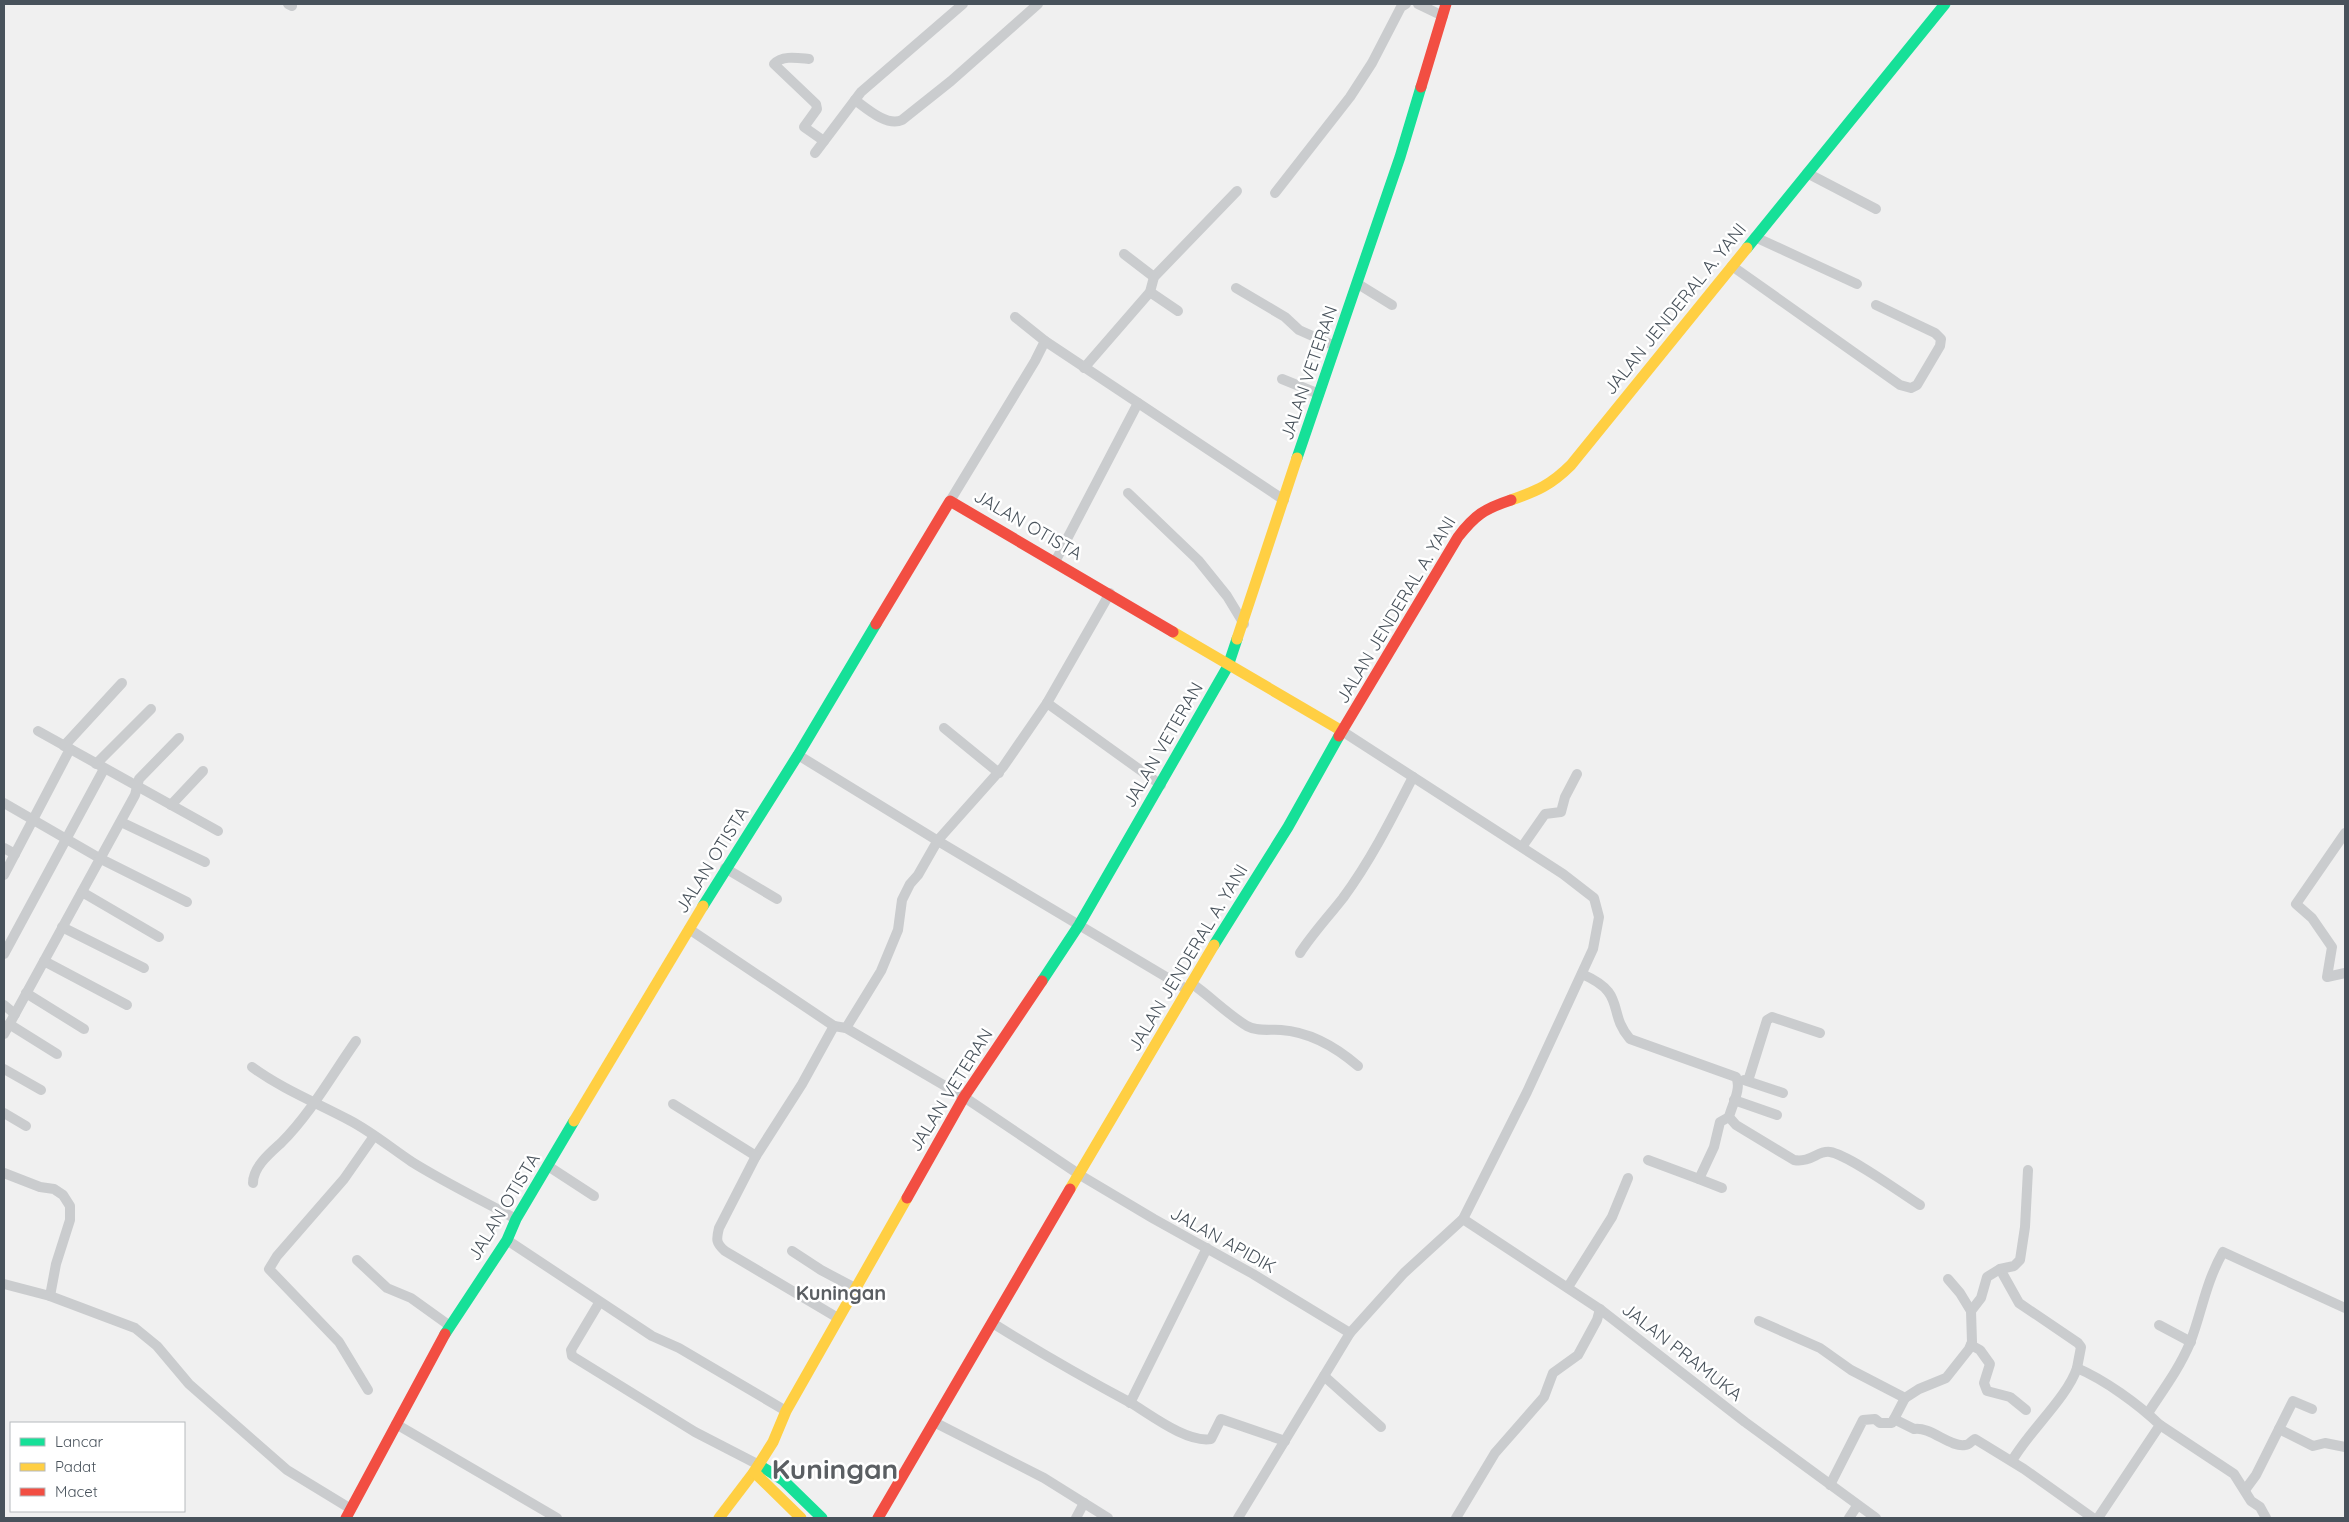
<svg xmlns="http://www.w3.org/2000/svg" width="2349" height="1522" font-family="Quicksand,sans-serif">
  <rect width="100%" height="100%" fill="#f0f0f0"/>
  <g fill="none" stroke-linecap="round" stroke-linejoin="round">
    <g stroke="#caccce" stroke-width="10">
      <path d="M 288,4 L 292,6"/>
      <path d="M 1418,4 L 1443,16"/>
      <path d="M 809,59 C 798,58 782,55 774,64 L 816,104 L 817,109 L 804,127 L 824,141"/>
      <path d="M 855,100 C 866,108 887,127 902,120 L 951,81 L 1038,4"/>
      <path d="M 815,153 L 861,92 L 963,4"/>
      <path d="M 1807,173 L 1876,209"/>
      <path d="M 1275,193 L 1350,97 L 1372,63 L 1401,7 L 1406,4"/>
      <path d="M 1755,237 L 1857,284"/>
      <path d="M 1124,254 L 1154,277"/>
      <path d="M 1732,266 L 1900,385 L 1911,388 L 1917,385 L 1940,346 L 1941,339 L 1935,333 L 1876,305"/>
      <path d="M 1358,284 L 1392,305"/>
      <path d="M 1236,288 L 1285,317 L 1299,330 L 1335,346"/>
      <path d="M 1150,292 L 1178,311"/>
      <path d="M 1015,317 L 1045,341 L 1284,500"/>
      <path d="M 1084,368 L 1150,292 L 1154,277 L 1237,191"/>
      <path d="M 1282,379 L 1319,394"/>
      <path d="M 1128,493 L 1198,560 L 1227,596 L 1244,624"/>
      <path d="M 950,501 L 1035,361 L 1045,341"/>
      <path d="M 1056,560 L 1138,403"/>
      <path d="M 1047,703 L 1161,785"/>
      <path d="M 944,728 L 999,773"/>
      <path d="M 38,731 L 218,831"/>
      <path d="M 64,746 L 122,683"/>
      <path d="M 798,755 L 943,844 L 1188,990"/>
      <path d="M 96,764 L 151,709"/>
      <path d="M 4,803 L 101,859 L 187,902"/>
      <path d="M 171,805 L 203,771"/>
      <path d="M 121,822 L 205,862"/>
      <path d="M 2345,833 L 2296,904 L 2312,918 L 2332,947 L 2327,977 L 2345,973"/>
      <path d="M 1522,847 L 1545,814 L 1561,812 L 1565,797 L 1577,774"/>
      <path d="M 4,848 L 15,854"/>
      <path d="M 725,868 L 777,899"/>
      <path d="M 4,875 L 70,749"/>
      <path d="M 82,892 L 159,937"/>
      <path d="M 62,927 L 144,968"/>
      <path d="M 689,929 L 834,1026 L 846,1028 L 964,1097 L 1080,1175 L 1154,1219 L 1253,1274 L 1350,1333"/>
      <path d="M 1300,953 C 1313,933 1329,916 1343,898 C 1371,860 1392,818 1413,777"/>
      <path d="M 4,954 L 104,769"/>
      <path d="M 44,961 L 127,1005"/>
      <path d="M 1582,974 C 1628,994 1606,1011 1630,1039 L 1736,1077 C 1742,1088 1732,1105 1729,1117 L 1736,1125 L 1794,1160 C 1811,1163 1818,1150 1830,1152 C 1849,1155 1901,1193 1920,1205"/>
      <path d="M 1191,983 C 1210,996 1227,1014 1247,1026 C 1258,1032 1270,1029 1281,1030 C 1310,1032 1337,1048 1358,1066"/>
      <path d="M 26,993 L 84,1029"/>
      <path d="M 4,1005 L 15,1014"/>
      <path d="M 9,1024 L 57,1054"/>
      <path d="M 834,1026 L 802,1084 L 756,1156 L 719,1228 C 716,1240 716,1243 725,1251 L 838,1318"/>
      <path d="M 846,1028 L 881,971 L 898,930 L 902,900 L 910,884 L 918,875 L 938,840 L 1003,767 L 1047,703 L 1110,593"/>
      <path d="M 4,1034 L 135,795 L 139,779 L 179,738"/>
      <path d="M 252,1067 C 282,1089 317,1103 349,1120 C 372,1132 391,1148 412,1162 C 444,1182 483,1201 516,1219"/>
      <path d="M 4,1069 L 41,1090"/>
      <path d="M 1744,1080 L 1783,1093"/>
      <path d="M 1748,1081 L 1767,1020 L 1772,1017 L 1820,1033"/>
      <path d="M 1734,1100 L 1777,1115"/>
      <path d="M 673,1104 L 756,1156"/>
      <path d="M 4,1113 L 26,1126"/>
      <path d="M 1648,1160 L 1699,1179"/>
      <path d="M 548,1166 L 594,1196"/>
      <path d="M 4,1173 L 40,1187 L 54,1189 L 63,1195 L 70,1206 L 70,1220 L 56,1264 L 50,1296"/>
      <path d="M 253,1183 C 253,1167 270,1153 281,1143 C 311,1113 332,1075 356,1041"/>
      <path d="M 1722,1188 L 1699,1179 L 1714,1147 L 1720,1122 L 1729,1117"/>
      <path d="M 1463,1219 L 1601,1310 L 1745,1422 L 1876,1518"/>
      <path d="M 507,1240 L 652,1336 L 679,1348 L 786,1411"/>
      <path d="M 792,1251 L 821,1270 L 855,1288"/>
      <path d="M 357,1260 L 387,1288 L 411,1298 L 450,1326"/>
      <path d="M 2000,1269 L 2019,1303 L 2078,1343 L 2081,1347 L 2077,1368"/>
      <path d="M 1948,1279 L 1960,1293 L 1971,1311"/>
      <path d="M 4,1284 L 50,1296 L 135,1328 L 157,1346 L 189,1384 L 287,1470 L 351,1509"/>
      <path d="M 1568,1287 L 1612,1217 L 1628,1178"/>
      <path d="M 599,1303 L 571,1350 L 572,1356 L 695,1432 L 759,1465"/>
      <path d="M 1759,1321 L 1820,1348 L 1851,1370 L 1905,1398 L 1919,1389 L 1946,1378 L 1969,1349 L 1972,1342 L 1971,1311 L 1981,1298 L 1987,1277 L 2000,1269 L 2014,1266 L 2020,1260 L 2025,1227 L 2028,1170"/>
      <path d="M 994,1324 C 1039,1352 1084,1378 1131,1403 C 1151,1415 1187,1443 1211,1439 L 1221,1419 L 1285,1441"/>
      <path d="M 2159,1325 L 2191,1342"/>
      <path d="M 1971,1345 L 1980,1350 L 1990,1364 L 1984,1383 L 1987,1391 L 2010,1397 L 2026,1410"/>
      <path d="M 1324,1376 L 1381,1427"/>
      <path d="M 368,1390 L 339,1342 L 269,1269 L 277,1256 L 344,1179 L 374,1136"/>
      <path d="M 1130,1403 L 1207,1248"/>
      <path d="M 2312,1409 L 2293,1401 L 2279,1429 L 2313,1446 L 2325,1443 L 2345,1447"/>
      <path d="M 2148,1413 C 2163,1390 2179,1369 2190,1343 C 2202,1312 2205,1284 2223,1252 L 2345,1308"/>
      <path d="M 1894,1419 L 1914,1429 C 1930,1426 1951,1448 1965,1445 C 1969,1445 1971,1441 1975,1439 L 2024,1469 L 2093,1518"/>
      <path d="M 934,1422 L 1044,1478 L 1108,1518"/>
      <path d="M 396,1424 L 557,1518"/>
      <path d="M 2160,1425 L 2234,1474 L 2251,1501 L 2260,1507 L 2266,1518"/>
      <path d="M 2012,1461 C 2029,1431 2067,1398 2077,1368 C 2105,1380 2138,1404 2160,1425 L 2098,1518"/>
      <path d="M 1830,1485 L 1863,1420 L 1875,1419 L 1880,1423 L 1892,1423 L 1905,1398"/>
      <path d="M 2245,1490 L 2256,1475 L 2279,1429"/>
      <path d="M 1076,1518 L 1084,1503"/>
      <path d="M 1238,1518 L 1350,1333 L 1404,1273 L 1463,1219 L 1527,1092 L 1593,949 L 1599,917 L 1594,898 L 1563,874 L 1342,731"/>
      <path d="M 1456,1518 L 1495,1453 L 1544,1397 L 1553,1373 L 1578,1355 L 1597,1320 L 1600,1309"/>
      <path d="M 1849,1518 L 1857,1506"/>
    </g>
    <g stroke="#16e098" stroke-width="11">
      <path d="M 1747,248 L 1945,4"/>
      <path d="M 1297,458 L 1400,157 L 1421,87"/>
      <path d="M 703,906 L 798,755 L 876,624"/>
      <path d="M 1214,945 L 1288,827 L 1339,736"/>
      <path d="M 1042,981 L 1079,925 L 1228,666 L 1237,639"/>
      <path d="M 445,1334 L 507,1240 L 516,1219 L 574,1121"/>
      <path d="M 759,1465 L 783,1480 L 822,1518"/>
    </g>
    <g stroke="#ffcf43" stroke-width="11">
      <path d="M 1511,500 C 1537,491 1551,485 1571,465 L 1747,248"/>
      <path d="M 1173,632 L 1342,731"/>
      <path d="M 1237,639 L 1297,458"/>
      <path d="M 574,1121 L 703,906"/>
      <path d="M 1070,1189 L 1214,945"/>
      <path d="M 719,1518 L 754,1472"/>
      <path d="M 801,1518 L 754,1472 L 773,1442 L 786,1411 L 907,1198"/>
    </g>
    <g stroke="#f24e42" stroke-width="11">
      <path d="M 1421,87 L 1446,4"/>
      <path d="M 876,624 L 950,501 L 1173,632"/>
      <path d="M 1339,736 L 1458,537 C 1475,515 1484,509 1511,500"/>
      <path d="M 907,1198 L 964,1097 L 1042,981"/>
      <path d="M 346,1518 L 445,1334"/>
      <path d="M 878,1518 L 1070,1189"/>
    </g>
  </g>
  <g text-anchor="middle" stroke-width="5" stroke-linejoin="round" paint-order="stroke">
    <g font-size="18" fill="#48525b" stroke="#fff">
      <text transform="translate(1675 309) rotate(-51)" y="6">JALAN JENDERAL A. YANI</text>
      <text transform="translate(1309 373) rotate(-71)" y="6">JALAN VETERAN</text>
      <text transform="translate(1028 525) rotate(30)" y="6">JALAN OTISTA</text>
      <text transform="translate(1396 610) rotate(-59)" y="6">JALAN JENDERAL A. YANI</text>
      <text transform="translate(1163 745) rotate(-60)" y="6">JALAN VETERAN</text>
      <text transform="translate(712 860) rotate(-58)" y="6">JALAN OTISTA</text>
      <text transform="translate(1188 958) rotate(-59)" y="6">JALAN JENDERAL A. YANI</text>
      <text transform="translate(951 1090) rotate(-58)" y="6">JALAN VETERAN</text>
      <text transform="translate(504 1207) rotate(-59)" y="6">JALAN OTISTA</text>
      <text transform="translate(1223 1240) rotate(29)" y="6">JALAN APIDIK</text>
      <text transform="translate(1682 1352) rotate(38)" y="6">JALAN PRAMUKA</text>
    </g>
    <g font-size="20" font-weight="bold" fill="#5b5f63" stroke="#fff">
      <text x="841" y="1300">Kuningan</text>
    </g>
    <g font-size="28" font-weight="bold" fill="#5b5f63" stroke="#fff">
      <text x="835" y="1479">Kuningan</text>
    </g>
  </g>
  <rect width="2349" height="1522" fill="none" stroke="#48525b" stroke-width="10"/>
  <rect x="10" y="1422" width="175" height="90" fill="#ffffff" stroke="#b6babd"/>
  <rect x="20" y="1438" width="25" height="8" fill="#16e098" stroke="#b6babd"/>
  <text x="55" y="1447" font-size="15" fill="#48525b">Lancar</text>
  <rect x="20" y="1463" width="25" height="8" fill="#ffcf43" stroke="#b6babd"/>
  <text x="55" y="1472" font-size="15" fill="#48525b">Padat</text>
  <rect x="20" y="1488" width="25" height="8" fill="#f24e42" stroke="#b6babd"/>
  <text x="55" y="1497" font-size="15" fill="#48525b">Macet</text>
</svg>
